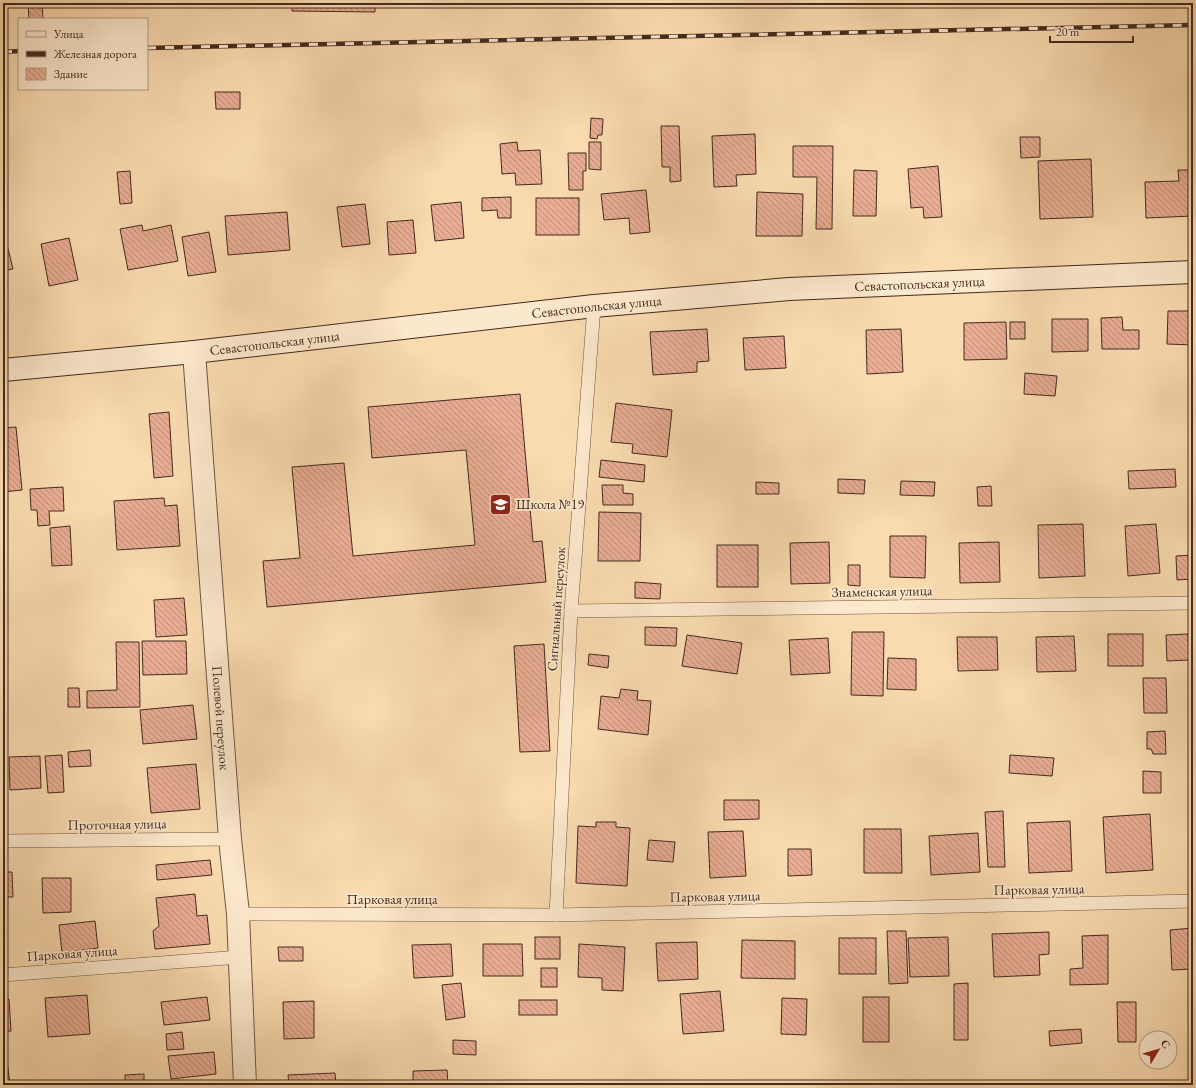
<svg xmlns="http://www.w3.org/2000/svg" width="1196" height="1088" font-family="'EB Garamond',serif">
  <defs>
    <pattern id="building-back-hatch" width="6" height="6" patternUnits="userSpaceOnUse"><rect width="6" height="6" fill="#e9ad93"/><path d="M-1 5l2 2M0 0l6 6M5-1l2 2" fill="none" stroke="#be8d77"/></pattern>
  </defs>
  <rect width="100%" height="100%" fill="#fadbb0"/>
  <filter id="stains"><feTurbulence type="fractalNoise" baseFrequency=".005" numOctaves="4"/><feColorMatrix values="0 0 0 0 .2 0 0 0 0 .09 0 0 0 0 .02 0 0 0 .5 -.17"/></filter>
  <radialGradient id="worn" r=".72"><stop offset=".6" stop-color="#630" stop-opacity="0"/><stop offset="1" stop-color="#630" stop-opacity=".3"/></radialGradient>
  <g fill="url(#building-back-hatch)" stroke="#432a1f">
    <path d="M 28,3 L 42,3 L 43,19 L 29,19 Z"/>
    <path d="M 292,3 L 375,3 L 375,12 L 292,11 Z"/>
    <path d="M 215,92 L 240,92 L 240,109 L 216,109 Z"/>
    <path d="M 591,118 L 603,119 L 602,135 L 598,135 L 597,139 L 590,138 Z"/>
    <path d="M 661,126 L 679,126 L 681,181 L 670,182 L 670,167 L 662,167 Z"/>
    <path d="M 755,134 L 756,174 L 736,175 L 737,186 L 714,187 L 712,136 Z"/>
    <path d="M 1020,137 L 1040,137 L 1040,157 L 1021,158 Z"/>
    <path d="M 517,142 L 518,151 L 540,150 L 542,184 L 516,185 L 515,173 L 502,174 L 500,144 Z"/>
    <path d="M 589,142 L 601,142 L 601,170 L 589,169 Z"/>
    <path d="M 793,146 L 833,146 L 832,229 L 816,229 L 817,177 L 793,177 Z"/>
    <path d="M 568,153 L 586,153 L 586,171 L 583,171 L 583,190 L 569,190 Z"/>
    <path d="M 1091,159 L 1093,217 L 1040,219 L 1038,161 Z"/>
    <path d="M 938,166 L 942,217 L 924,218 L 923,207 L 911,208 L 908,169 Z"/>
    <path d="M 854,170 L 877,171 L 876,216 L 853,216 Z"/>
    <path d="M 1178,170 L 1193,170 L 1193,216 L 1146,218 L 1145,182 L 1179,181 Z"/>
    <path d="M 130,171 L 132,203 L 120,204 L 117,172 Z"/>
    <path d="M 646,190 L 650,232 L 630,234 L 629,218 L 604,220 L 601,194 Z"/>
    <path d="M 757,192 L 803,194 L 802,236 L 756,236 Z"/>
    <path d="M 511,197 L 511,218 L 498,218 L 497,210 L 482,211 L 482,198 Z"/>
    <rect x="536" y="198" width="43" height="37"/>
    <path d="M 461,202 L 464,238 L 435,241 L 431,205 Z"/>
    <path d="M 365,204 L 370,244 L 342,247 L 337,207 Z"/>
    <path d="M 287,212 L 290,250 L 228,255 L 225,216 Z"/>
    <path d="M 413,220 L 416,253 L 389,255 L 387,222 Z"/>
    <path d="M 142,225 L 143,231 L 171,225 L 178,261 L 128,270 L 120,229 Z"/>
    <path d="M 3,228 L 13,269 L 3,271 Z"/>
    <path d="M 209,232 L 216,272 L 188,276 L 182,237 Z"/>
    <path d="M 69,238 L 78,280 L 49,286 L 41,244 Z"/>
    <path d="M 1168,311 L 1193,311 L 1193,345 L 1167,344 Z"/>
    <path d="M 1122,317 L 1123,330 L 1139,330 L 1139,349 L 1102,349 L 1101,318 Z"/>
    <path d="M 1052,319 L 1088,319 L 1088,351 L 1052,352 Z"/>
    <path d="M 1006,322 L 1007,359 L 964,360 L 964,323 Z"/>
    <rect x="1010" y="322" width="15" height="17"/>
    <path d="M 707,329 L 709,361 L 697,362 L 697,372 L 653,375 L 650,332 Z"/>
    <path d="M 901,329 L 903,372 L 867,374 L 866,330 Z"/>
    <path d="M 784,336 L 786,368 L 745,370 L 743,338 Z"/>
    <path d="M 1025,373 L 1057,376 L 1055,396 L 1024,394 Z"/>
    <path d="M 520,394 L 533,542 L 542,541 L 546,582 L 267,607 L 263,561 L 300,558 L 292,467 L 344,463 L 353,556 L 475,545 L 466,450 L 372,458 L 368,407 Z"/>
    <path d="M 616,403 L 672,410 L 667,457 L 632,453 L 633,444 L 611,442 Z"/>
    <path d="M 169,412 L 173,476 L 154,478 L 149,414 Z"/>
    <path d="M 16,427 L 22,490 L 3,492 L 3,428 Z"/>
    <path d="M 601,460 L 645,465 L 644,482 L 599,477 Z"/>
    <path d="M 1175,469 L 1176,487 L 1129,489 L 1128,471 Z"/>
    <path d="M 838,479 L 865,480 L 864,494 L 838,493 Z"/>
    <path d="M 901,481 L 935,482 L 934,496 L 900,495 Z"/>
    <path d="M 756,482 L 779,483 L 779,494 L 756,494 Z"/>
    <path d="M 602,485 L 623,485 L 623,493 L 633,494 L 633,505 L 603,505 Z"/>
    <path d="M 991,486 L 992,506 L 978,506 L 977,487 Z"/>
    <path d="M 63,487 L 64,511 L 49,511 L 50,525 L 38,526 L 37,510 L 31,510 L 30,489 Z"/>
    <path d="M 164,498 L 165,506 L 177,505 L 180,546 L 117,550 L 114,501 Z"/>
    <path d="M 599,512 L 641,513 L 640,561 L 598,561 Z"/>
    <path d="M 1083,524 L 1085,576 L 1039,578 L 1038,525 Z"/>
    <path d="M 1156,524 L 1160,573 L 1128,576 L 1125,526 Z"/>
    <path d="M 70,526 L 72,565 L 52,566 L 50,528 Z"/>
    <path d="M 890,536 L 926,536 L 925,578 L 890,577 Z"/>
    <path d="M 829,542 L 830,583 L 791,584 L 790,543 Z"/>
    <path d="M 999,542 L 1000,582 L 960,583 L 959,543 Z"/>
    <rect x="717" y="545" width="41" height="42"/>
    <path d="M 1193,555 L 1193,579 L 1177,580 L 1176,556 Z"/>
    <path d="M 848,565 L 860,565 L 860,586 L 848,585 Z"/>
    <path d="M 635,582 L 661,584 L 660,599 L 635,598 Z"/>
    <path d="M 184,598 L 187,635 L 156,637 L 154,600 Z"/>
    <path d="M 645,627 L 677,628 L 676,646 L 645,645 Z"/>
    <path d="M 852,632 L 884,632 L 883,696 L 851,695 Z"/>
    <rect x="1108" y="634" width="35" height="32"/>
    <path d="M 1188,634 L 1189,660 L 1167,661 L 1166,635 Z"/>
    <path d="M 687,635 L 742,643 L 737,674 L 682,666 Z"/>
    <path d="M 1074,636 L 1076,671 L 1037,672 L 1036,637 Z"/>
    <path d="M 957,637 L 997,637 L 998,670 L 958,671 Z"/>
    <path d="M 828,638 L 830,673 L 791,675 L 789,640 Z"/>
    <path d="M 142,641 L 186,641 L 187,674 L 143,675 Z"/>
    <path d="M 116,642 L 139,642 L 140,707 L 87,708 L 87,691 L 117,690 Z"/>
    <path d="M 544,644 L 550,751 L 520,752 L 514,646 Z"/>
    <path d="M 589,654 L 609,656 L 608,668 L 588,665 Z"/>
    <path d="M 888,658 L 916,659 L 916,690 L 887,689 Z"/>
    <path d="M 1143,678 L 1166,678 L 1167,713 L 1144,713 Z"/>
    <path d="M 68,688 L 79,688 L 80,707 L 68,707 Z"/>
    <path d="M 621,689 L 638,691 L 637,700 L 651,701 L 648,735 L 598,729 L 601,696 L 619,698 Z"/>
    <path d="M 193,705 L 197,739 L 143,744 L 140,710 Z"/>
    <path d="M 1165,731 L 1166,754 L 1153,754 L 1152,751 L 1151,749 L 1147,749 L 1147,732 Z"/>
    <path d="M 90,750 L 91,766 L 69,767 L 68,752 Z"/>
    <path d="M 62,755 L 64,792 L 48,793 L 45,756 Z"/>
    <path d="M 1010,755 L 1054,758 L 1052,776 L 1009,773 Z"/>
    <path d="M 40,756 L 41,788 L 10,790 L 9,757 Z"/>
    <path d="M 196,764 L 200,809 L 151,813 L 147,768 Z"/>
    <path d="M 1143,771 L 1161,772 L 1161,793 L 1143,793 Z"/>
    <path d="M 724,800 L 759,800 L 759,819 L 724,820 Z"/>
    <path d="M 1003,811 L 1005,867 L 988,867 L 985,812 Z"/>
    <path d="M 1150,814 L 1153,870 L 1106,873 L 1103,817 Z"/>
    <path d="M 1070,821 L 1072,871 L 1029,873 L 1027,823 Z"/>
    <path d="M 596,822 L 616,822 L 616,827 L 630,828 L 627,886 L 576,883 L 578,826 L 596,827 Z"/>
    <path d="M 864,829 L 901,829 L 902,873 L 864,873 Z"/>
    <path d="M 1189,830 L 1193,830 L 1193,866 L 1190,866 Z"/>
    <path d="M 743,831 L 746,876 L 710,878 L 708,832 Z"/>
    <path d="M 978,833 L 980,872 L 931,875 L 929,836 Z"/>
    <path d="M 649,840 L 675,842 L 673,862 L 647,860 Z"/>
    <path d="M 788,849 L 811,849 L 812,875 L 788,876 Z"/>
    <path d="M 210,860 L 212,875 L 157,880 L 156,865 Z"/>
    <path d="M 3,872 L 12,872 L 13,897 L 3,897 Z"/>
    <path d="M 42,878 L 71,878 L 71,912 L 43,913 Z"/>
    <path d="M 195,894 L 197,916 L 207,915 L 210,944 L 155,949 L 153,931 L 159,926 L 156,898 Z"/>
    <path d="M 95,921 L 98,948 L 62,953 L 59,925 Z"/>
    <path d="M 1193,928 L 1193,969 L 1172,970 L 1170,930 Z"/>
    <path d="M 887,931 L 906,931 L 908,983 L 889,984 Z"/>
    <path d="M 1049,932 L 1049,954 L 1039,955 L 1040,975 L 994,977 L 992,934 Z"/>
    <path d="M 1108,935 L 1108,984 L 1070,985 L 1070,969 L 1083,968 L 1082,936 Z"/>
    <rect x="535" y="937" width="25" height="22"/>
    <path d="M 948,937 L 949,976 L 910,977 L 908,938 Z"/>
    <rect x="839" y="938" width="37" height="36"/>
    <path d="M 742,940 L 795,941 L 795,979 L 741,978 Z"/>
    <path d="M 697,942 L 698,979 L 658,981 L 656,943 Z"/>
    <path d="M 451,944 L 453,976 L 414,978 L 412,945 Z"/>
    <path d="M 483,944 L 522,944 L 523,976 L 483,976 Z"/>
    <path d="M 579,944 L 625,947 L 623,991 L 602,990 L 602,978 L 578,977 Z"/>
    <path d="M 278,947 L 303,947 L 303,961 L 279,961 Z"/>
    <rect x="541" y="968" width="16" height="19"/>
    <path d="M 461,983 L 465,1017 L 446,1020 L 442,985 Z"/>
    <path d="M 968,983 L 968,1040 L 954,1040 L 954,984 Z"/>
    <path d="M 720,991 L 724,1031 L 683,1034 L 680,994 Z"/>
    <path d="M 87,995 L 90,1034 L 48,1037 L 45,998 Z"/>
    <path d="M 207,997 L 210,1020 L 164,1025 L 161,1002 Z"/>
    <rect x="863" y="997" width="26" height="45"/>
    <path d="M 782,998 L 807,999 L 806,1035 L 781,1034 Z"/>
    <path d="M 3,999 L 9,999 L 11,1031 L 3,1032 Z"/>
    <rect x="519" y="1000" width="38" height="15"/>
    <path d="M 314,1001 L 314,1038 L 284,1039 L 283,1002 Z"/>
    <path d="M 1117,1002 L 1136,1002 L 1136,1042 L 1118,1042 Z"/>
    <path d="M 1081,1029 L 1082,1043 L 1050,1046 L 1049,1031 Z"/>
    <path d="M 182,1032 L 184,1049 L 167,1050 L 166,1034 Z"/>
    <path d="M 453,1040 L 476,1041 L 476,1055 L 453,1054 Z"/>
    <path d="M 214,1052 L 216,1074 L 171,1079 L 168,1056 Z"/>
    <path d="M 7,1061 L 10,1084 L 3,1085 L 3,1062 Z"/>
    <path d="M 447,1070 L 448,1085 L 413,1085 L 413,1071 Z"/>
    <path d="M 335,1073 L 336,1085 L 289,1085 L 288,1075 Z"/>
    <path d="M 144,1074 L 144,1085 L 125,1085 L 125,1075 Z"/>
    <path d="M 88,1081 L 89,1085 L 65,1085 L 64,1083 Z"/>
  </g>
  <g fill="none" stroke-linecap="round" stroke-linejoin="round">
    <defs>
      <g id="lane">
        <path d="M 571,611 L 1193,603"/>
        <path d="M 3,841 L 230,839"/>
        <path d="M 238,914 L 556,915 L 1193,901"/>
        <path d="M 556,915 L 571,611 L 594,306"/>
        <path d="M 3,975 L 240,957"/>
      </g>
      <g id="street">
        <path id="s1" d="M 194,352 L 230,839 L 238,914 L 245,1085"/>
      </g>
      <g id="secondary">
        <path id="s2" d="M 3,370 L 194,352 L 594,306 L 789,289 L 1193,272"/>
      </g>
    </defs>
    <use href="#lane" stroke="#715643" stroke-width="14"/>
    <use href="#street" stroke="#715643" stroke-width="24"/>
    <use href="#secondary" stroke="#432a1f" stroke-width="24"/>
    <use href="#lane" stroke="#fce8cc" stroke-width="13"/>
    <use href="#street" stroke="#fce8cc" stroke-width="22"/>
    <use href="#secondary" stroke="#fce8cc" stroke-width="22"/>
    <defs>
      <g id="rail">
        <path d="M 147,48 L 1193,25"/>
        <path d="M 3,52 L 19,51"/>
      </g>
    </defs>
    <use href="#rail" stroke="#432a1f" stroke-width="4.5"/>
    <use href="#rail" stroke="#fce8cc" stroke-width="3" stroke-dasharray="9" stroke-linecap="butt"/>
  </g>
  <defs>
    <symbol id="school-square" viewBox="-11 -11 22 22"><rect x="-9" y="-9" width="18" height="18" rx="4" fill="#8f2418" stroke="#fce8cc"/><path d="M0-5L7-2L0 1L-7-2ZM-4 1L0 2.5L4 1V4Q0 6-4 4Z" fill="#fff"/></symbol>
  </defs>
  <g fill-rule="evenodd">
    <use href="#school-square" x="488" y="492" width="25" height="25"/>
  </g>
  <g text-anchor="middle" stroke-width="3.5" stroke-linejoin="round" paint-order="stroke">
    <g font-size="14" fill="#432a1f" stroke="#fce8cc">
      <text dy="5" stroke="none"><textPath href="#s2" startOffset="921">Севастопольская улица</textPath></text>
      <text dy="5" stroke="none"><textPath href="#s2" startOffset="597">Севастопольская улица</textPath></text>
      <text dy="5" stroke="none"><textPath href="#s2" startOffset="273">Севастопольская улица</textPath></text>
      <text transform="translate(882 591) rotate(-1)" y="5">Знаменская улица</text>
      <text transform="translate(556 609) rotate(-86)" y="5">Сигнальный переулок</text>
      <text dy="5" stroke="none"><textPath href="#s1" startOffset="367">Полевой переулок</textPath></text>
      <text transform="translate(117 824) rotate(-1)" y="5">Проточная улица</text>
      <text transform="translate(1039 889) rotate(-1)" y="5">Парковая улица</text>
      <text transform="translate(715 896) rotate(-1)" y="5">Парковая улица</text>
      <text x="392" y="904">Парковая улица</text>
      <text transform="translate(72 953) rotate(-4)" y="5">Парковая улица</text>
    </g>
    <g font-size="14" fill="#432a1f" stroke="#fce8cc" text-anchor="start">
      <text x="516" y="509">Школа №19</text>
    </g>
  </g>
  <rect width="1196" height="1088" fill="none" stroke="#fadbb0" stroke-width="16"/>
  <rect x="4" y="4" width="1188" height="1080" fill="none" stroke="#432a1f" stroke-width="2"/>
  <rect x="8" y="8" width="1180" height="1072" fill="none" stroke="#432a1f"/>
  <rect x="18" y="18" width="130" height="72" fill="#fce8cc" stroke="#b29c87"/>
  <rect x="26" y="31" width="20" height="6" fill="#fce8cc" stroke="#b29c87"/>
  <text x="54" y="38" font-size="12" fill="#432a1f">Улица</text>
  <rect x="26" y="51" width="20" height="6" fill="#432a1f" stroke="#b29c87"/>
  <text x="54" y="58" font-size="12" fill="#432a1f">Железная дорога</text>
  <rect x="26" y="68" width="20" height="12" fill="url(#building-back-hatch)" stroke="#b29c87"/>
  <text x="54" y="78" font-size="12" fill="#432a1f">Здание</text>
  <g transform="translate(1158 1050) rotate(52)"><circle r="19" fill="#fce8cc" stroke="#b29c87"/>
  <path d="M0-3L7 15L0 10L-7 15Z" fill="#8f2418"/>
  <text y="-6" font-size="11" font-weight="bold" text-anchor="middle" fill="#432a1f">С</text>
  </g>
  <path d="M1050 36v6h83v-6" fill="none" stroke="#432a1f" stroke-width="2"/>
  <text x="1056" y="36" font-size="12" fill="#432a1f" stroke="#fce8cc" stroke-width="3" paint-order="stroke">20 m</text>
  <rect width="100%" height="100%" filter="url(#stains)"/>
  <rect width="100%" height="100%" fill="url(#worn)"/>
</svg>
